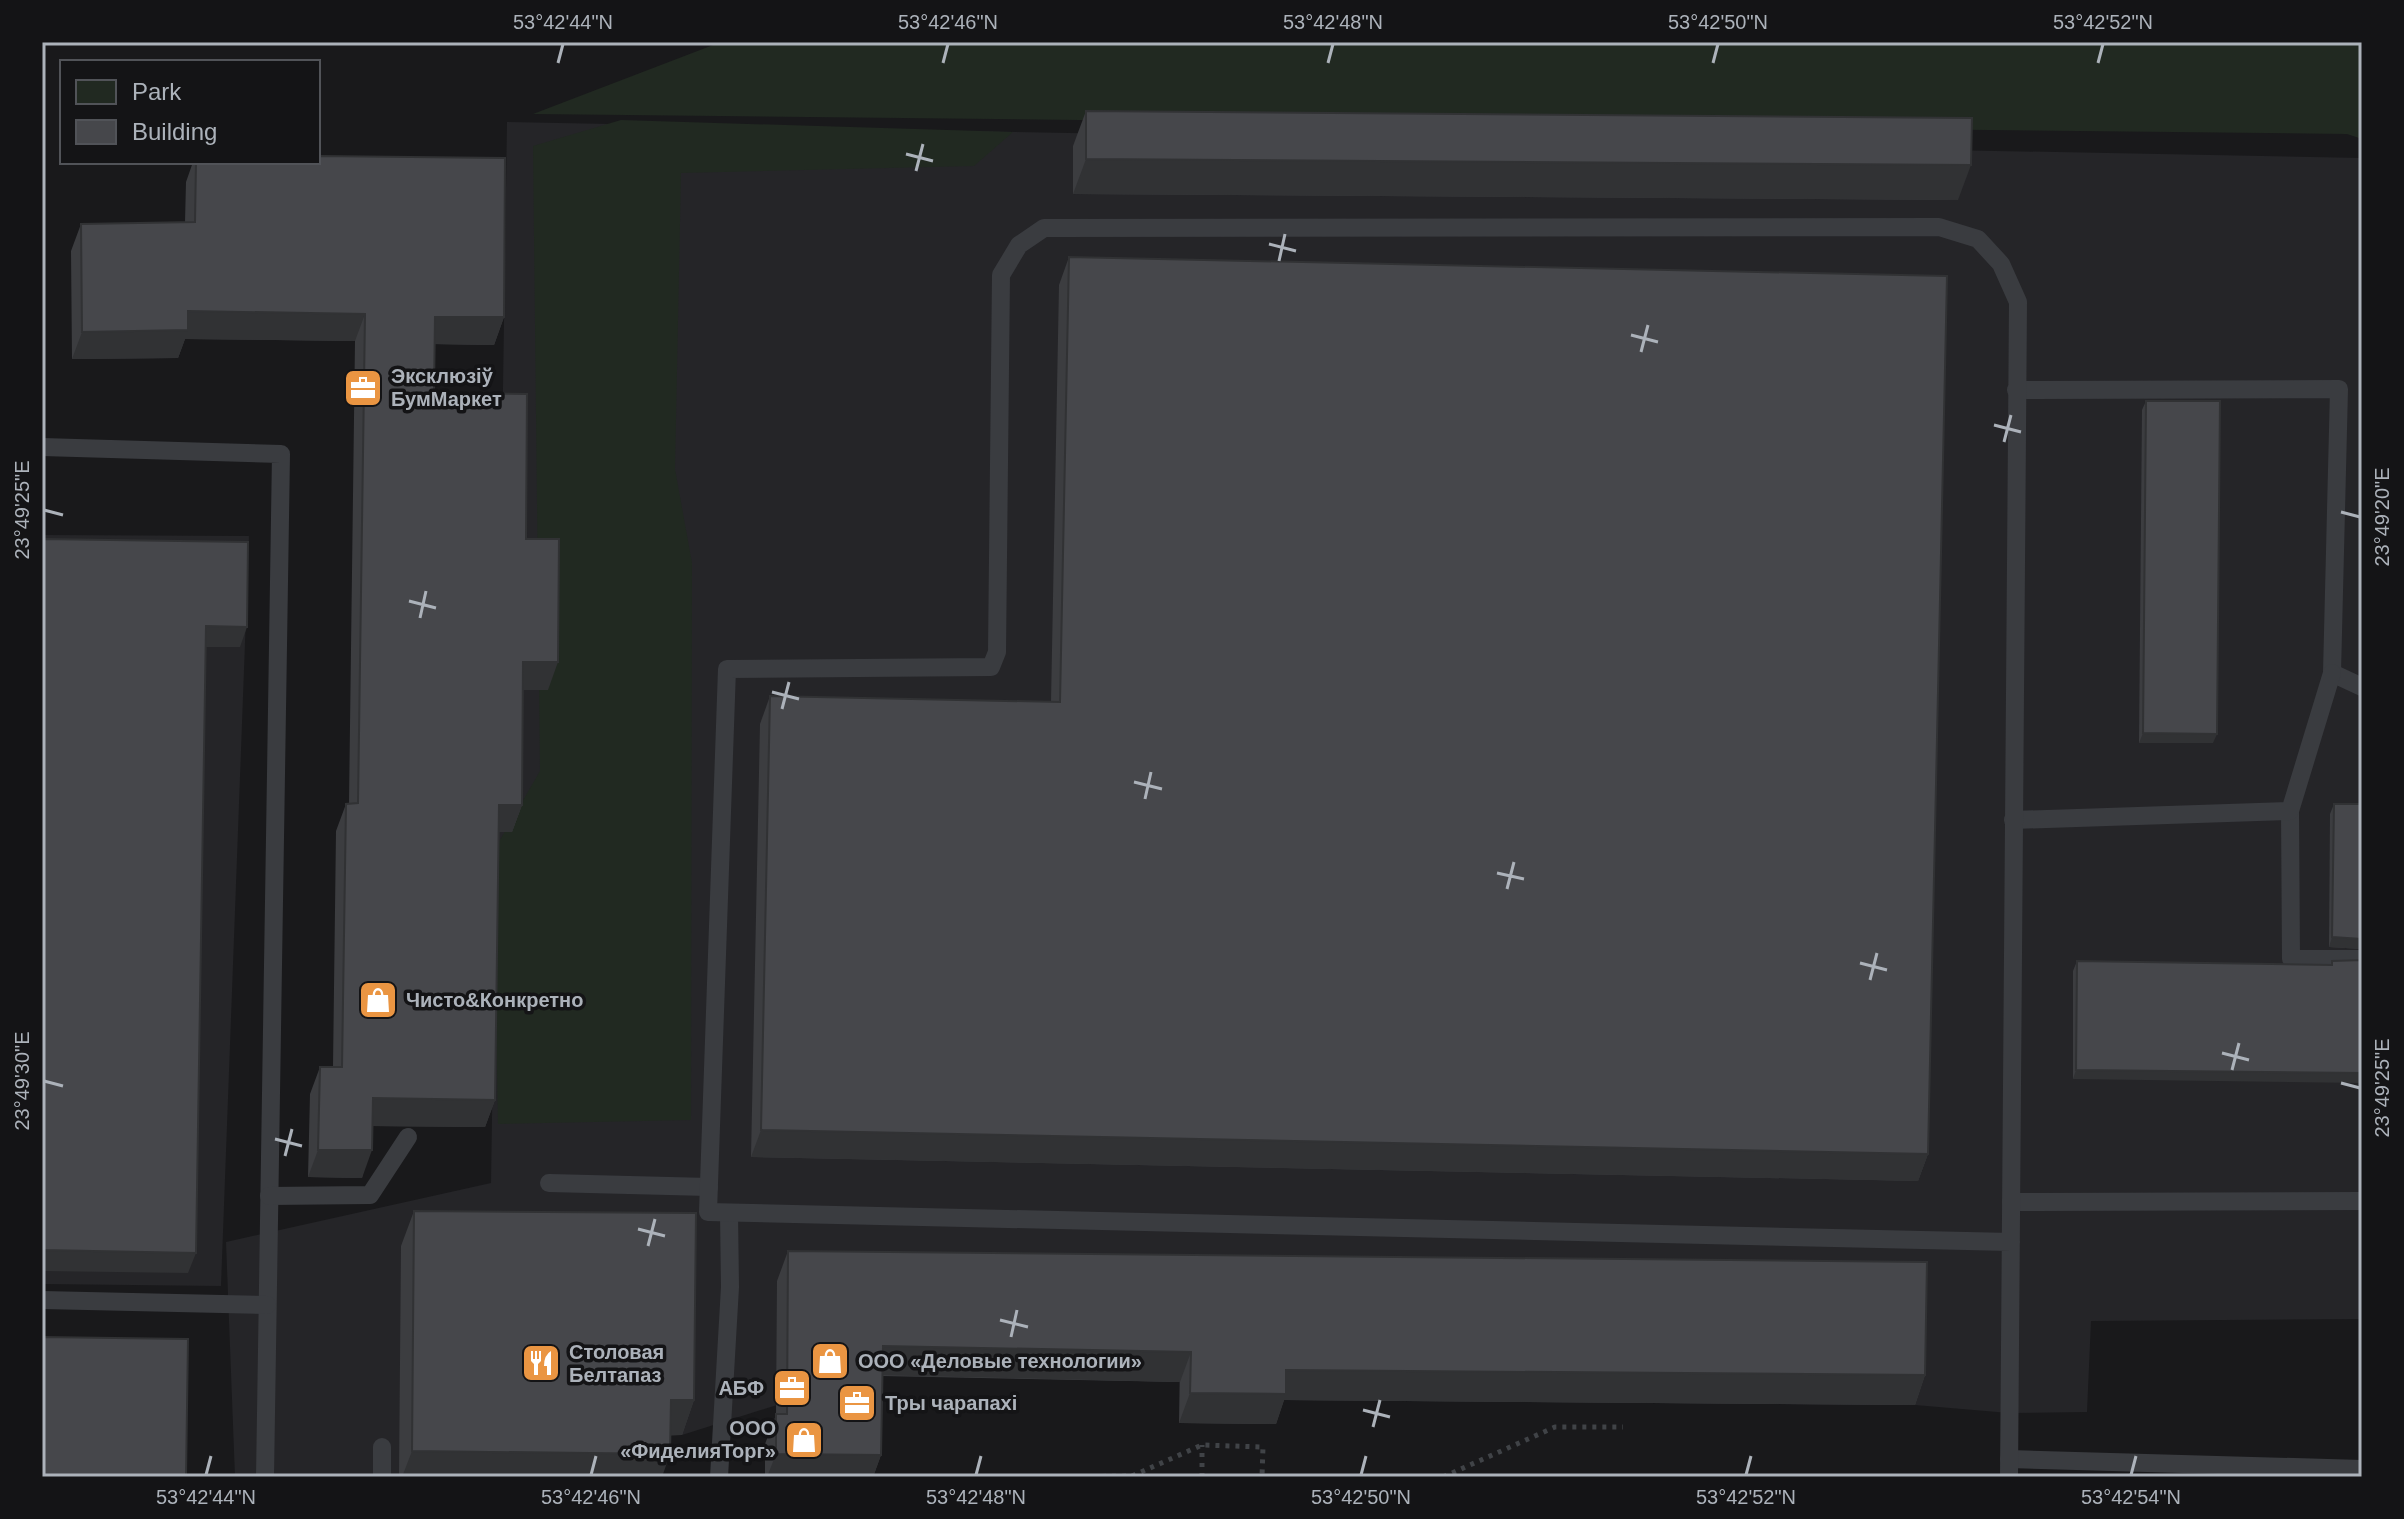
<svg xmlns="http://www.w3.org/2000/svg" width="2404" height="1519" font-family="Arial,sans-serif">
  <rect width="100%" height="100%" fill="#19191b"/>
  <g fill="#252528">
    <path d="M 507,122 L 2362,158 L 2362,1319 L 2091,1321 L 2087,1412 L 2009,1413 L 1915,1405 L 1276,1400 L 1276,1424 L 1179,1423 L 1179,1382 L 872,1375 L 682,1435 L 658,1436 L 658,1477 L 235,1477 L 226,1242 L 491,1183 Z"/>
    <path d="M 42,535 L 249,536 L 221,1286 L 42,1284 Z"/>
  </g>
  <g fill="#212921">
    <path d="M 721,42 L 2362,42 L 2362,139 L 2347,134 L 533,114 Z"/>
    <path d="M 621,120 L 1013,132 L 974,166 L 681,173 L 675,469 L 692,563 L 691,1120 L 498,1124 L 493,852 L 540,771 L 533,146 Z"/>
  </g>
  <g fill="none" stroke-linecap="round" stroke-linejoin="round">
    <g stroke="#404347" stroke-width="5" stroke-dasharray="4 6" stroke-linecap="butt">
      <path d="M 1052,1477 L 1132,1476 L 1202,1445 L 1263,1447 L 1262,1477"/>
      <path d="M 1202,1477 L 1202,1445"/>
      <path d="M 1443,1477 L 1555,1427 L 1623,1427"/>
    </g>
    <g stroke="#3a3c40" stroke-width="18">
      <path d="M 2016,390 L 2339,389 L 2332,673 L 2362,687"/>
      <path d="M 42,447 L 281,454 L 265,1477"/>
      <path d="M 2290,811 L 2291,959 L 2362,959"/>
      <path d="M 2013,820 L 2290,811 L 2332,673"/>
      <path d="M 549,1183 L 709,1187"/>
      <path d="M 269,1196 L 370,1195 L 408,1137"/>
      <path d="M 2011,1202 L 2362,1201"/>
      <path d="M 42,1300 L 267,1305"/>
      <path d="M 2009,1459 L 2362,1469"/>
      <path d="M 382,1477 L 382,1447"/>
      <path d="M 719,1477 L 730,1287 L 729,1213"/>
      <path d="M 2009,1477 L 2018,302 L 2001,264 L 1978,239 L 1939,227 L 1044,228 L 1019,245 L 1001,275 L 997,652 L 991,667 L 727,669 L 708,1212 L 2011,1242"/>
    </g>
  </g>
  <g fill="#3c3d40">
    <path d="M 1086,111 L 1958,200 L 1073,194 L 1073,146 Z"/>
    <path d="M 193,162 L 318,162 L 504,317 L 494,345 L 435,344 L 434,393 L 526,539 L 548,690 L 523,690 L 522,805 L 512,832 L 498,832 L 495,1100 L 485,1127 L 373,1126 L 362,1178 L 308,1177 L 310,1094 L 320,1067 L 333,1067 L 336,831 L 346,804 L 349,803 L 355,341 L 185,339 L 178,358 L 72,359 L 71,251 L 81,224 L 185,222 L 186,182 Z"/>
    <path d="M 1069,257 L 1928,1154 L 1918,1181 L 751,1157 L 760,724 L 770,696 L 1051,702 L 1059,285 Z"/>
    <path d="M 2146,401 L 2213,743 L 2139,743 L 2142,410 Z"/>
    <path d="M 2334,804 L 2362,804 L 2362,949 L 2329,947 L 2330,814 Z"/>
    <path d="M 2362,960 L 2073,1079 L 2073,971 L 2077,961 L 2331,965 L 2332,961 Z"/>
    <path d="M 414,1211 L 694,1400 L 682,1435 L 670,1435 L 662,1477 L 399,1477 L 401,1246 Z"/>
    <path d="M 788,1251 L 1925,1375 L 1915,1405 L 1284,1400 L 1276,1424 L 1179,1423 L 1180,1382 L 882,1376 L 881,1455 L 873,1477 L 765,1477 L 765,1444 L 776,1415 L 777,1281 Z"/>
  </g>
  <g fill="#313234">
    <path d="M 1086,159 L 1971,165 L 1958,200 L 1073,194 Z"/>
    <path d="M 188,311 L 365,314 L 355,341 L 185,339 L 178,358 L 72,359 L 82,332 Z"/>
    <path d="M 435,317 L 504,317 L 494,345 L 425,344 Z"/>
    <path d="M 206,626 L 247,627 L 240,647 L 198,647 Z"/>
    <path d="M 523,662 L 558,662 L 548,690 L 513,690 Z"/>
    <path d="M 2143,733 L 2217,734 L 2213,743 L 2139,743 Z"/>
    <path d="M 499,805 L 522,805 L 512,832 L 489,832 Z"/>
    <path d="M 2332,937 L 2362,939 L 2362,949 L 2329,947 Z"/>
    <path d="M 2076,1070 L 2362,1073 L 2362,1083 L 2073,1079 Z"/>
    <path d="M 373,1098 L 495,1100 L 485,1127 L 363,1126 Z"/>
    <path d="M 761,1130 L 1928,1154 L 1918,1181 L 751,1157 Z"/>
    <path d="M 318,1150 L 372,1150 L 362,1178 L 308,1177 Z"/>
    <path d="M 42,1250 L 196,1253 L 188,1273 L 42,1271 Z"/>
    <path d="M 883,1346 L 1191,1352 L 1180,1382 L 872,1375 Z"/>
    <path d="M 1286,1370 L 1925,1375 L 1915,1405 L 1284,1400 L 1276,1424 L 1179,1423 L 1190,1393 Z"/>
    <path d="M 671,1400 L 694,1400 L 682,1435 L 658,1436 Z"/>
    <path d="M 412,1451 L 670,1454 L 662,1477 L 402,1477 Z"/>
    <path d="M 776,1454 L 881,1455 L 873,1477 L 767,1477 Z"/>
    <path d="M 42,1475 L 171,1477 L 42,1477 Z"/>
  </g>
  <g fill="#46474b" stroke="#313234" stroke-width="2">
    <path d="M 1086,111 L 1972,118 L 1971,165 L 1086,159 Z"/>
    <path d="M 318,156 L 505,158 L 504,317 L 435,317 L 434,393 L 527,394 L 526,539 L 559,539 L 558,662 L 523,662 L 522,805 L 499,805 L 495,1100 L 373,1098 L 372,1150 L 318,1150 L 320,1067 L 342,1067 L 346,804 L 358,803 L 365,314 L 188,311 L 188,330 L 82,332 L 81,224 L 195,222 L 196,162 L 318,162 Z"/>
    <path d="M 1069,257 L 1947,276 L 1928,1154 L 761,1130 L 770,696 L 1060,702 Z"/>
    <path d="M 2146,401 L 2220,401 L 2217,734 L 2143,733 Z"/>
    <path d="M 42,539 L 248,542 L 247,627 L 206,626 L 196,1253 L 42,1250 Z"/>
    <path d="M 2334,804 L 2362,804 L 2362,939 L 2332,937 Z"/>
    <path d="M 2362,960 L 2362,1073 L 2076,1070 L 2077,961 L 2332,965 L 2332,961 Z"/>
    <path d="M 414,1211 L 696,1213 L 694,1400 L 671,1400 L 670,1454 L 412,1451 Z"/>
    <path d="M 788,1251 L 1927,1262 L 1925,1375 L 1286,1370 L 1286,1394 L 1190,1393 L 1191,1352 L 883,1346 L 881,1455 L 776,1454 L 776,1414 L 787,1414 Z"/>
    <path d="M 42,1337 L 188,1339 L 186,1477 L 42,1475 Z"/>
  </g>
  <path fill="none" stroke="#acb2ba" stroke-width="3" d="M 558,63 L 563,44M 943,63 L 948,44M 1328,63 L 1333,44M 1713,63 L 1718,44M 2098,63 L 2103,44M 906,154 L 933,161M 916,171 L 923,144M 1269,244 L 1296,251M 1279,261 L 1285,234M 1631,335 L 1658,342M 1641,352 L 1648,325M 1994,425 L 2021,432M 2004,442 L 2011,415M 44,510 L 63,515M 2341,512 L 2360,517M 409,601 L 436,608M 420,618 L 426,591M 772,692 L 799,699M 782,709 L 789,682M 1134,782 L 1162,789M 1145,799 L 1151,772M 1497,873 L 1524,879M 1507,889 L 1514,862M 1860,963 L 1887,970M 1870,980 L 1877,953M 2222,1053 L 2249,1060M 2232,1070 L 2239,1043M 44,1081 L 63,1086M 2341,1083 L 2360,1088M 275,1139 L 302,1146M 285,1156 L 292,1129M 638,1229 L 665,1236M 648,1246 L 655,1219M 1000,1320 L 1028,1327M 1011,1337 L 1017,1310M 1363,1410 L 1390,1417M 1373,1427 L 1380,1400M 206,1475 L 211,1456M 591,1475 L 596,1456M 976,1475 L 981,1456M 1361,1475 L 1366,1456M 1746,1475 L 1751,1456M 2131,1475 L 2136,1456"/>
  <defs>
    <symbol id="office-square" viewBox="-11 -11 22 22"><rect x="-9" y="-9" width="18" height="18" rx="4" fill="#ea9542" stroke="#141416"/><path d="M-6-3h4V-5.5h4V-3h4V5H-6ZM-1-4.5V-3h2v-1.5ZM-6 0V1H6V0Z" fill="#fff"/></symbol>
    <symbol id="shop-square" viewBox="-11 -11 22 22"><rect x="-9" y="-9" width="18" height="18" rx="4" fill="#ea9542" stroke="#141416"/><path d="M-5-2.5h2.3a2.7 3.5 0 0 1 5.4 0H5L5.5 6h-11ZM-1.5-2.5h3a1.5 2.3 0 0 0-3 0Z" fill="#fff"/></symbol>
    <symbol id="restaurant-square" viewBox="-11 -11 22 22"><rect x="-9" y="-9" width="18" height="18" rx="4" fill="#ea9542" stroke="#141416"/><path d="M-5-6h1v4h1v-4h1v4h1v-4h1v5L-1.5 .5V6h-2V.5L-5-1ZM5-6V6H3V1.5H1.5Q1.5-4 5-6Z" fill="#fff"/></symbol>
  </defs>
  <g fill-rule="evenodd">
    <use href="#office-square" x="341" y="366" width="44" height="44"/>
    <use href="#shop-square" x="356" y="978" width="44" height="44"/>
    <use href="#shop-square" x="808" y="1339" width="44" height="44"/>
    <use href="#restaurant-square" x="519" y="1341" width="44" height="44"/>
    <use href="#office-square" x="770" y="1366" width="44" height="44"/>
    <use href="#office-square" x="835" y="1381" width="44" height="44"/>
    <use href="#shop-square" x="782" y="1418" width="44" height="44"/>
  </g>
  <g text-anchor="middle" stroke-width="7" stroke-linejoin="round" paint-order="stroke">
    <g font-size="20" font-weight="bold" fill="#acb2ba" stroke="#141416" text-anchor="start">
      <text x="391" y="383">Эксклюзіў<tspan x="391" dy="23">БумМаркет</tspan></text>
      <text x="406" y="1007">Чисто&amp;Конкретно</text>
      <text x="569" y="1359">Столовая<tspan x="569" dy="23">Белтапаз</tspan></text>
      <text x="858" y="1368">ООО «Деловые технологии»</text>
      <text x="764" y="1395" text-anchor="end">АБФ</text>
      <text x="885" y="1410">Тры чарапахі</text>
      <text x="776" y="1435" text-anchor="end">ООО<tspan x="776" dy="23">«ФиделияТорг»</tspan></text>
    </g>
  </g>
  <rect width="2404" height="1519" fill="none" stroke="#141416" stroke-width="88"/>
  <rect x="60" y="60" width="260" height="104" fill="#141416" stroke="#515358" stroke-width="2"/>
  <rect x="76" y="80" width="40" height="24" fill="#212921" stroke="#515358" stroke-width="2"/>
  <text x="132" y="100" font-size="24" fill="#acb2ba">Park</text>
  <rect x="76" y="120" width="40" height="24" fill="#46474b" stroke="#515358" stroke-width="2"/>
  <text x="132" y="140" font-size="24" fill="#acb2ba">Building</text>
  <rect x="44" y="44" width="2316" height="1431" fill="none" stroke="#acb2ba" stroke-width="3"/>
  <g font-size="20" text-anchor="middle" fill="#acb2ba">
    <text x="563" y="29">53°42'44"N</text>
    <text x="948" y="29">53°42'46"N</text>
    <text x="1333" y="29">53°42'48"N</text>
    <text x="1718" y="29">53°42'50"N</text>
    <text x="2103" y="29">53°42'52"N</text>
    <text transform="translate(22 510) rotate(-90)" y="7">23°49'25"E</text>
    <text transform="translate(2382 517) rotate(-90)" y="7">23°49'20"E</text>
    <text transform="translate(22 1081) rotate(-90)" y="7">23°49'30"E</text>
    <text transform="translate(2382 1088) rotate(-90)" y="7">23°49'25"E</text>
    <text x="206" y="1504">53°42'44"N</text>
    <text x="591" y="1504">53°42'46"N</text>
    <text x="976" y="1504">53°42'48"N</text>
    <text x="1361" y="1504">53°42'50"N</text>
    <text x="1746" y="1504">53°42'52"N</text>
    <text x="2131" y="1504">53°42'54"N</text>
  </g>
</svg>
